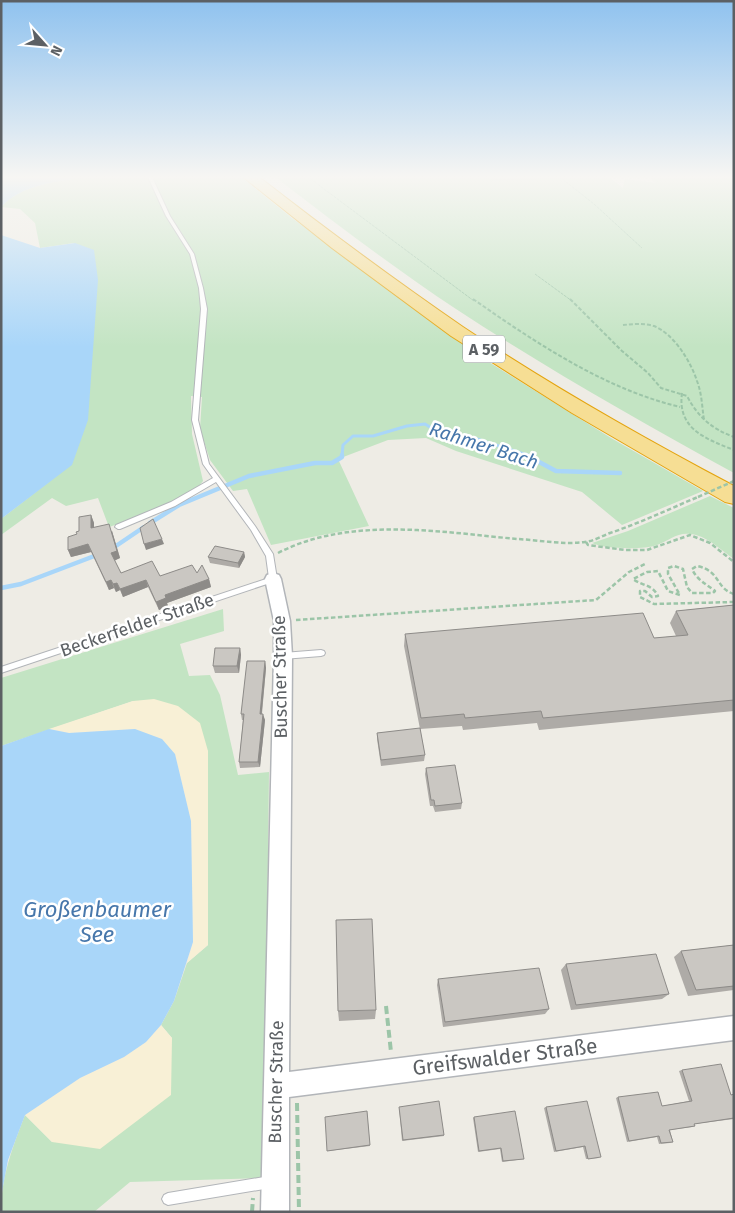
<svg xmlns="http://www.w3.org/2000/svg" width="735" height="1213" font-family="'Fira Sans',sans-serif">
  <rect width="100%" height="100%" fill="#eeece5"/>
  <g fill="#c3e4c3">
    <path d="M 82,177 L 241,177 L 292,218 L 479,356 L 611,438 L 703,491 L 622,525 L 582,492 L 456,451 L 426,438 L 388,440 L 338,459 L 369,526 L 271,545 L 247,489 L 233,491 L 210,460 L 200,429 L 202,397 L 191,396 L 192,434 L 203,481 L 195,491 L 130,520 L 109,527 L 98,498 L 66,506 L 52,498 L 1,535 L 1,519 L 72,464 L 74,243 L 40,248 L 35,223 L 20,209 L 1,207 C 23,184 53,183 82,177 Z"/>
    <path d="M 275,177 L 609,177 L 623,188 L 625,179 L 655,183 L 650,177 L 734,177 L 734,473 C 639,421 546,368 456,309 C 394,268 334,222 275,177 Z"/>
    <path d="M 710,496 L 734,508 L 734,559 C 721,550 706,535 690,534 C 678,532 668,541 657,545 C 643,550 605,549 592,543 L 628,531 Z"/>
    <path d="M 223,609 L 224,631 L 180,644 L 189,676 L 210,675 L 220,695 L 238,775 L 269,772 L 264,1178 L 130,1182 L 94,1212 L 1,1212 C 1,1177 13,1146 25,1115 L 52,1142 L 172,1038 L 161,1025 L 174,1001 L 187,963 L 208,945 L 208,751 L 133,701 L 1,746 L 1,678 Z"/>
  </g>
  <g fill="#f8f0d6">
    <path d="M 154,699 L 178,706 L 200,723 L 208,751 L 208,945 L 187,963 L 193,942 L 191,821 L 175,754 L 135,729 L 69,733 L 49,729 L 133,701 Z"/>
    <path d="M 161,1025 L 172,1038 L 171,1095 L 100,1149 L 52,1142 L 25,1115 L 80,1078 L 124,1057 L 146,1042 Z"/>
  </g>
  <g fill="#a9d6f9">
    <path d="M 1,177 L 82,177 C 53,183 23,184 1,207 Z"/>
    <path d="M 1,235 L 40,248 L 75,243 L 94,250 L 98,280 L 88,420 L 72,465 L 1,519 Z"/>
    <path d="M 49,729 L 69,733 L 135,729 L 162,739 L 175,754 L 191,821 L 193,942 L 174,1001 L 161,1025 L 146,1042 L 124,1057 L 80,1078 L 25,1115 L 8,1160 L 1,1197 L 1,746 Z"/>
  </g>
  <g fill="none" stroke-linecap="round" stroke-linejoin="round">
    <path stroke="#a9d6f9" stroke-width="3" d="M 342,456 L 343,445 L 353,436 L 373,436 L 407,426 L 425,424 L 444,436 L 474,438 L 530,456"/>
    <g stroke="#a9d6f9" stroke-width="4.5">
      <path d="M 526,455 L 556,471 L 620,473"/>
      <path d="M 150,523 L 179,505 L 249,476 L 315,463 L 332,463 L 342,457 L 342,455"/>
      <path d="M 113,548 L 144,527"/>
      <path d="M 1,588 L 21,584 L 97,555"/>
    </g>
    <defs>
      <g id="lane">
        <path d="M 148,177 L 152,177 L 170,216 L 194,254 L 203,288 L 207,309 L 198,420 L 209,464 L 255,526 L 273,554 L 277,579 L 276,581 L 1,673 L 1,667 L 269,578 L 266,556 L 251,530 L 216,482 L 175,506 L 120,529 L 118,529 L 115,527 L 116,525 L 171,502 L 213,478 L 203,464 L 192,420 L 201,309 L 199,288 L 190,254 L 166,216 Z"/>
        <path d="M 321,650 L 324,651 L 325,653 L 324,655 L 321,656 L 283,659 L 280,658 L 279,656 L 280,654 L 283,653 Z"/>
        <path d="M 270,1176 L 274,1178 L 276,1182 L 274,1186 L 270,1188 L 168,1205 L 164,1203 L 162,1199 L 164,1195 L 168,1193 Z"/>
      </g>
      <path id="street" d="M 273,573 L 279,575 L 281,579 L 290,621 L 292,656 L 289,1072 L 734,1016 L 734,1040 L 289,1097 L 289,1212 L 261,1212 L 274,656 L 274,621 L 265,579 L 267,575 Z"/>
      <path id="highway" d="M 243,177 L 259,177 C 326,229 393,279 463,327 C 550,385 641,437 734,486 L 734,504 L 725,502 L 572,413 L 451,336 L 332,248 Z"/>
    </defs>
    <use href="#lane" stroke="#b2b5b9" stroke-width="2"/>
    <use href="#street" stroke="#b2b5b9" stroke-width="3"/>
    <use href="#highway" stroke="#e4a40f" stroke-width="2"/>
    <g stroke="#9cc5a8" stroke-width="1" stroke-dasharray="3 1" stroke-linecap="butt">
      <path d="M 308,177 L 474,301"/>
      <path d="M 491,180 L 561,178 L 594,204 L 642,248"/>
      <path d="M 535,274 L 572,301"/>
    </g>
    <g stroke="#9cc5a8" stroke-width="2" stroke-dasharray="4 2" stroke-linecap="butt">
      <path d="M 473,299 C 536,343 605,389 680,407"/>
      <path d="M 570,299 L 622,351 L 648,373 L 661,388 L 687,396 C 698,417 712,429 734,437"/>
      <path d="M 623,325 C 633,324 644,323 654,326 C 674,334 691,362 697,381 C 702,394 702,407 704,420"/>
      <path d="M 682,393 C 677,429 706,439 734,450"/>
    </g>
    <g stroke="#9cc5a8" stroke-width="2.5" stroke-dasharray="4.5 2.5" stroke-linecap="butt">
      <path d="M 586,542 L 588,545 L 625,550 L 647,550 L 690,535 L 710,543 L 734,562"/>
      <path d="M 278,553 C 349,516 441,532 517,539 C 539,540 563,545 585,542 C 594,541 602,536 610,533 C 640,523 669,509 698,497"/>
      <path d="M 734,594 C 715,588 721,571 697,566 L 692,569 C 697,580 706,584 715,591 L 713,593 L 692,593 L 687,587 L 683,569 L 674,566 L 668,568 L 668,574 L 680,595 L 668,591 L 658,571 L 647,572 L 633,579 C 642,586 652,584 658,596 L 652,597 L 645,591 L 640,591 L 640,597 L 654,604 L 734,602"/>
      <path d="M 296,620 L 596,600 L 629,572 L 645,564"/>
    </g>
    <g stroke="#9cc5a8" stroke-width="4" stroke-dasharray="8 4" stroke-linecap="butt">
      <path d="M 386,1006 L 391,1052"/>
      <path d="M 297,1103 L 299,1212"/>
      <path d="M 252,1212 L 253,1198"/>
    </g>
    <use href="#lane" fill="#fff" fill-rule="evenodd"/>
    <use href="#street" fill="#fff" fill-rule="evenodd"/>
    <use href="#highway" fill="#f6de94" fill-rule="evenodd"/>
    <path stroke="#9cc5a8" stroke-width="2.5" stroke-dasharray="4.5 2.5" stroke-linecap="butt" d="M 698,497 L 734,481"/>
  </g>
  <g fill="#aeaba7">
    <path d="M 91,515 L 94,523 L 94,527 L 112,531 L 120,558 L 114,560 L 121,573 L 160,576 L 197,573 L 209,579 L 211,587 L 167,603 L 168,606 L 159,610 L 148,587 L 123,597 L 120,590 L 116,592 L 114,588 L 109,590 L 91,552 L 71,557 L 68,550 L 77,534 Z"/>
    <path d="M 244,552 L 245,557 L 239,568 L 210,563 L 208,557 Z"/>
    <path d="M 734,605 L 734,711 L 539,730 L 537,723 L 463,730 L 462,726 L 420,729 L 425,755 L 424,761 L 381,766 L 377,739 L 377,733 L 420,729 L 404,646 L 405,634 L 654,638 L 676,636 L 670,623 L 676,611 Z"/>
    <path d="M 240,648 L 241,655 L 239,673 L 215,673 L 213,666 Z"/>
    <path d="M 265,661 L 266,668 L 262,714 L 265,720 L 260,767 L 240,768 L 239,762 L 243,720 L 242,720 L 241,714 Z"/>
    <path d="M 426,768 L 462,803 L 461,809 L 435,812 L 433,806 L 430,806 L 425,774 Z"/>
    <path d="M 734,945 L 734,990 L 688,996 L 674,957 L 681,951 Z"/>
    <path d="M 566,964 L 669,994 L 662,999 L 571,1010 L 561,970 Z"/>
    <path d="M 438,979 L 549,1009 L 545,1014 L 443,1027 L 437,985 Z"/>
    <path d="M 376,1010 L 375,1019 L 339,1021 L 338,1011 Z"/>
    <path d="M 682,1070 L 731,1095 L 734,1094 L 734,1119 L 694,1124 L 695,1126 L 692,1127 L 670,1130 L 673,1142 L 670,1143 L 659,1144 L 657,1137 L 627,1142 L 616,1098 L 618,1097 L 662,1106 L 689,1101 L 679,1071 Z"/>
    <path d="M 399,1107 L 444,1135 L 444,1136 L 402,1141 Z"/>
    <path d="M 546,1107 L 599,1158 L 586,1159 L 583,1147 L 554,1152 L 544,1108 Z"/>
    <path d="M 367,1111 L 370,1146 L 328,1151 L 327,1151 Z"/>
    <path d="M 474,1117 L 524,1159 L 502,1162 L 500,1149 L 478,1152 L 473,1118 Z"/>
  </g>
  <g fill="#8d8b88">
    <path d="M 91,515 L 94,523 L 94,536 L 91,528 Z"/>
    <path d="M 112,531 L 120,558 L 114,561 L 111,553 Z"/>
    <path d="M 162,539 L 164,544 L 146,550 L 144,544 Z"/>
    <path d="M 88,544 L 91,552 L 71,557 L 68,550 Z"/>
    <path d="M 244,552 L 245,557 L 239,568 L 238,563 Z"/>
    <path d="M 209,579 L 211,587 L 167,603 L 168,606 L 159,610 L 156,602 L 165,595 Z"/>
    <path d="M 111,580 L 114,588 L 109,590 L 106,582 Z"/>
    <path d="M 146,580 L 148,587 L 123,597 L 120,589 Z"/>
    <path d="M 117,583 L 120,590 L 116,592 L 113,584 Z"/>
    <path d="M 240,648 L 241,655 L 239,673 L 237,666 Z"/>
    <path d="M 265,661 L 266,668 L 261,720 L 260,714 Z"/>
    <path d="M 263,714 L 265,720 L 260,767 L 258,762 Z"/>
  </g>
  <g fill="#cac7c2" stroke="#8d8b88">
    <path d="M 91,515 L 91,528 L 109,524 L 117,551 L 111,553 L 121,573 L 152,561 L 160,576 L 192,565 L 197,573 L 202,565 L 209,579 L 165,595 L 166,598 L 156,602 L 146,580 L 120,589 L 117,583 L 113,584 L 111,580 L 106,582 L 88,544 L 68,550 L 68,537 L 77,534 L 76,532 L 79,531 L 79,517 Z"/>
    <path d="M 153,519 L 162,539 L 144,544 L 140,528 Z"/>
    <path d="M 215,546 L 244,552 L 238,563 L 208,557 Z"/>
    <path d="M 734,605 L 734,700 L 543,718 L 541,711 L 465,718 L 464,714 L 421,718 L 405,634 L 643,613 L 654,638 L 688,635 L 676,611 Z"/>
    <path d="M 215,648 L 240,648 L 237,666 L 213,666 Z"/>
    <path d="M 247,661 L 265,661 L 260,714 L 263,714 L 258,762 L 239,762 L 244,714 L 241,714 Z"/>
    <path d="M 420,728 L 425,755 L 381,760 L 377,733 Z"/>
    <path d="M 455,765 L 462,803 L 435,806 L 434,800 L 431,800 L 426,768 Z"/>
    <path d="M 372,919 L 376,1010 L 338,1011 L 336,920 Z"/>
    <path d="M 734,945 L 734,986 L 696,990 L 681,951 Z"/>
    <path d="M 656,954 L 669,994 L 576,1005 L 566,964 Z"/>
    <path d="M 539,968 L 549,1009 L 445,1022 L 438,979 Z"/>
    <path d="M 721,1064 L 731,1095 L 734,1094 L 734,1118 L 694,1124 L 695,1126 L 669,1130 L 673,1142 L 661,1143 L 659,1136 L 629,1141 L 618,1097 L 658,1092 L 662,1106 L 692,1101 L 682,1070 Z"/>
    <path d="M 439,1101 L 444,1135 L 403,1140 L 399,1107 Z"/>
    <path d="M 587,1101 L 601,1157 L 588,1159 L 585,1146 L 556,1151 L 546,1107 Z"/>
    <path d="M 367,1111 L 370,1145 L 327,1151 L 325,1117 Z"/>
    <path d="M 515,1111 L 524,1159 L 503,1161 L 501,1148 L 479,1151 L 474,1117 Z"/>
  </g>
  <linearGradient id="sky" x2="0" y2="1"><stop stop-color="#8fc2ef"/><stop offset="0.51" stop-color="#f7f6f3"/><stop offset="1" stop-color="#f7f6f3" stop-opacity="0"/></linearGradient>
  <rect width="735" height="347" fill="url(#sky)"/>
  <g text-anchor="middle" stroke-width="5" stroke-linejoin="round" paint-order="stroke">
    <rect fill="#fff" stroke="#8d9092" stroke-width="1" x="463" y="335.5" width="42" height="27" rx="4"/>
    <g font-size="16" font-weight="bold" fill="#5c6064">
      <text x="484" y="355">A 59</text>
    </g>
    <g font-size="18" fill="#5c6064" stroke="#fff">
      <text transform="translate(137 625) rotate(-19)" y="6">Beckerfelder Straße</text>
      <text transform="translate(280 677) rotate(-91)" y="6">Buscher Straße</text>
      <text transform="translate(276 1082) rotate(-89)" y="6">Buscher Straße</text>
    </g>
    <g font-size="19" font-style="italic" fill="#4777ab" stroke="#fff">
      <text transform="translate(484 445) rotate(18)" y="7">Rahmer Bach</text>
    </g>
    <g font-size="21" fill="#5c6064" stroke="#fff">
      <text transform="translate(505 1057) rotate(-7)" y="7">Greifswalder Straße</text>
    </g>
    <g font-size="22" font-style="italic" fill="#4777ab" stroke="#fff">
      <text x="97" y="917">Großenbaumer<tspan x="97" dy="25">See</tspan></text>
    </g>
  </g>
  <rect width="735" height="1213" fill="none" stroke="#5c6064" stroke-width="5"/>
  <g transform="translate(45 45) rotate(117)" stroke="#ffffff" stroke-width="4" paint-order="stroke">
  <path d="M0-4L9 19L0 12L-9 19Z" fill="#5c6064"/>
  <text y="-8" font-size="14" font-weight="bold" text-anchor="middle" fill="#5c6064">N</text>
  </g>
</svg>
